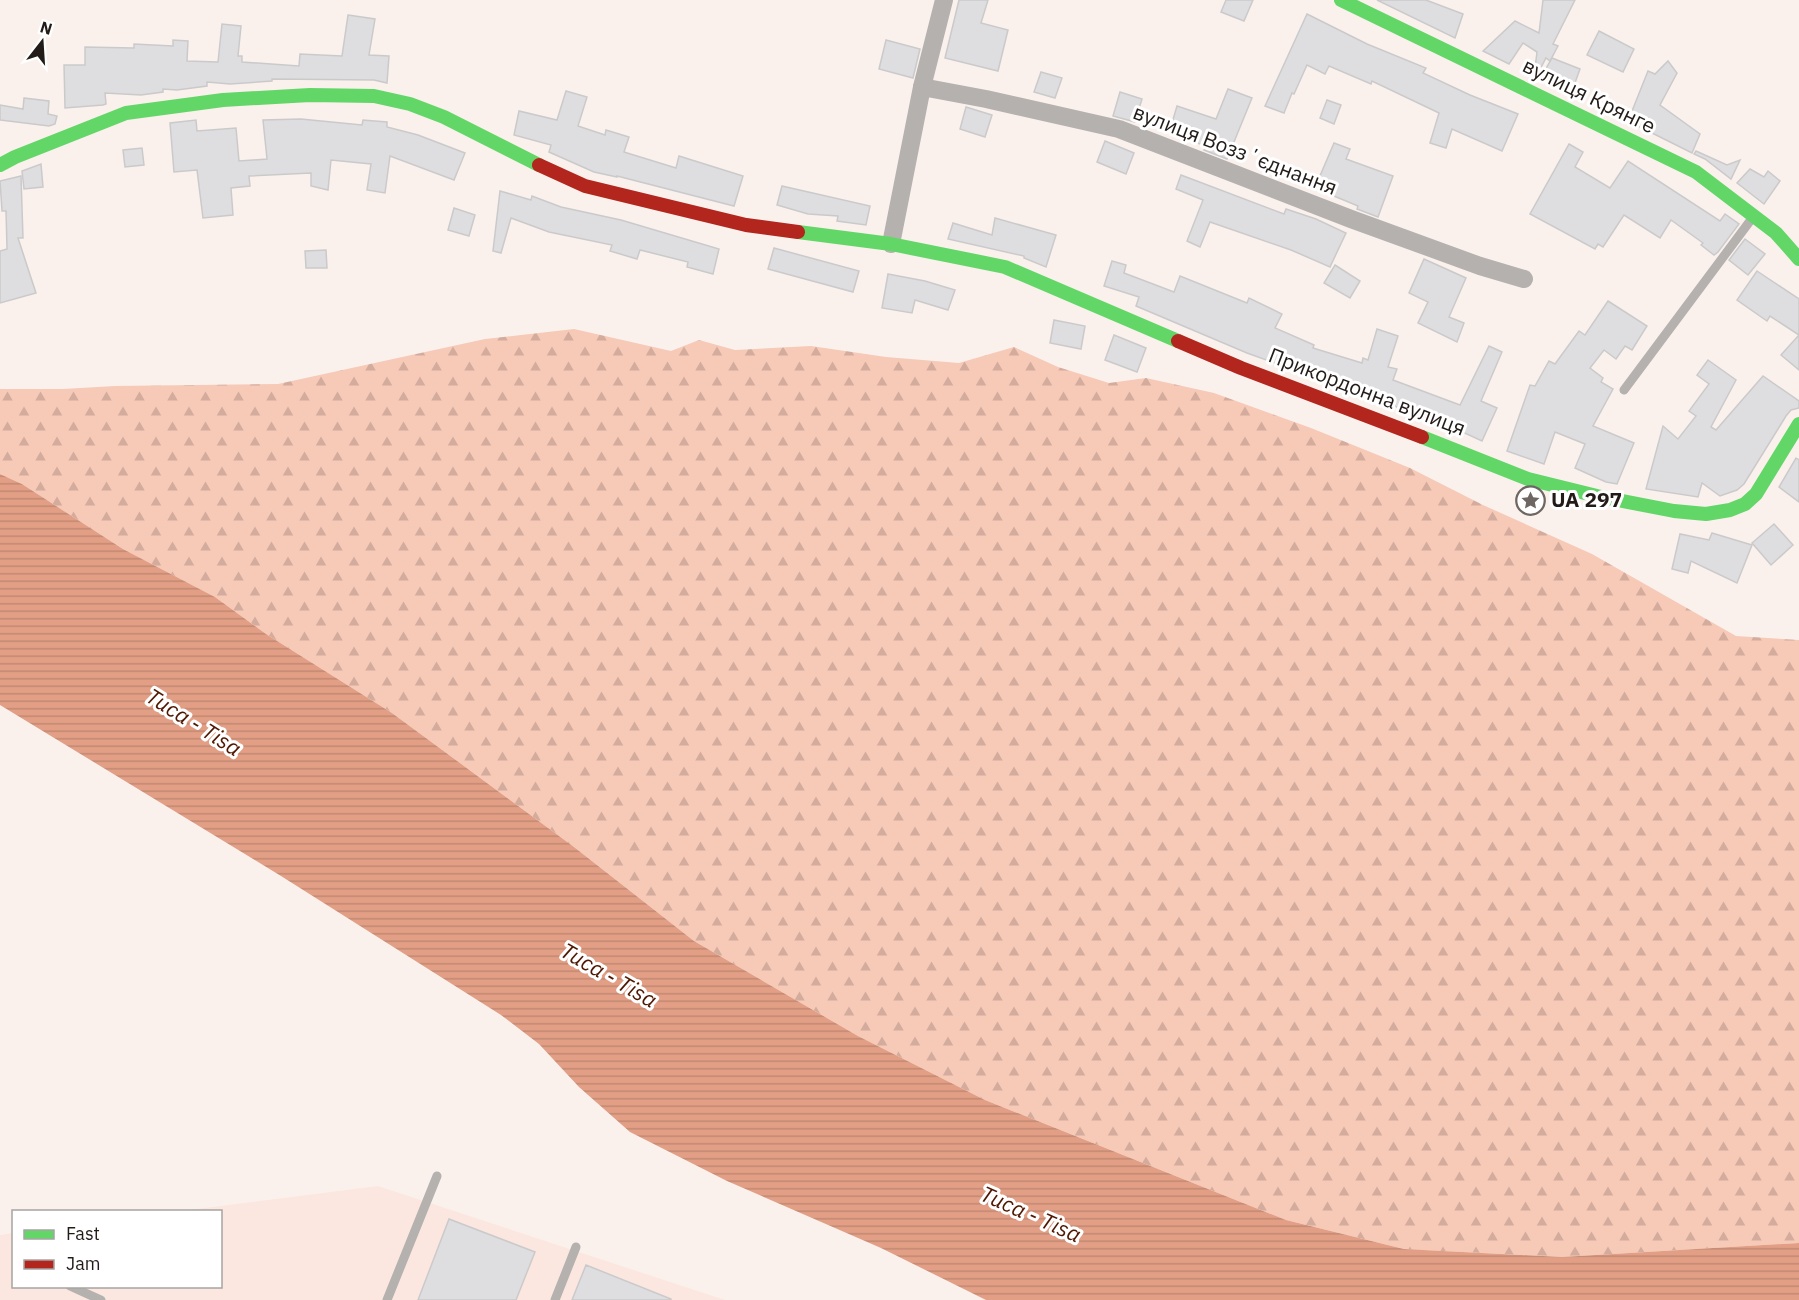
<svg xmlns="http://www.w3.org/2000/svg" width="1799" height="1300" font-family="'IBM Plex Sans',sans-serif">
  <defs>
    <pattern id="forest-firs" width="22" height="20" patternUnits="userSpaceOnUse" patternTransform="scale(1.5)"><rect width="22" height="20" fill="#f7c9b7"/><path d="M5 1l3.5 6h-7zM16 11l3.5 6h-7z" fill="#d3ac9d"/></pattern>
    <pattern id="water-rules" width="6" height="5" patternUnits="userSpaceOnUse" patternTransform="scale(1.5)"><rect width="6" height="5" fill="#e29f85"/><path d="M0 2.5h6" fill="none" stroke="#c28872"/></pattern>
  </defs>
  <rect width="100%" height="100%" fill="#faf1ed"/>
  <path fill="#fbe7df" d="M 378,1186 L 725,1300 L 0,1300 L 0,1235 L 13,1233 L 14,1286 L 220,1286 L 220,1212 L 181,1211 Z"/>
  <path fill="url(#forest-firs)" d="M 574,329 L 671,351 L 699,340 L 735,350 L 811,346 L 886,357 L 959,363 L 1014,347 L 1058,367 L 1109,383 L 1146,378 L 1214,393 L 1311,428 L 1410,468 L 1483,505 L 1592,554 L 1736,636 L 1799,640 L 1799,1243 L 1562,1257 L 1404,1249 L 1286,1220 L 985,1100 L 858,1036 L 694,941 L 574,847 L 392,713 L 266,634 L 215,597 L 123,549 L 22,484 L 0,474 L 0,389 L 63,389 L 115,386 L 278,384 L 485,339 Z"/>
  <path fill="url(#water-rules)" d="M 0,474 L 22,484 L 123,549 L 215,597 L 266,634 L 392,713 L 574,847 L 694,941 L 858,1036 L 985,1100 L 1286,1220 L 1404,1249 L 1562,1257 L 1799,1243 L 1799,1300 L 986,1300 L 881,1248 L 727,1181 L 630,1132 L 579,1087 L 539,1044 L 501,1015 L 281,876 L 0,705 Z"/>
  <g fill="#dedddf" stroke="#cbcacb" stroke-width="1.5">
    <path d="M 959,0 L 988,0 L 981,23 L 1008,30 L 998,71 L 945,58 Z"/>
    <path d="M 1226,0 L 1253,0 L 1244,21 L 1221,12 Z"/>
    <path d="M 1377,0 L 1426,0 L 1463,14 L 1455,38 Z"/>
    <path d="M 1543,0 L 1575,0 L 1553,44 L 1558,46 L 1550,61 L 1546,58 L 1536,77 L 1534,76 L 1537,52 L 1523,43 L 1509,64 L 1483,51 L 1515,21 L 1539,33 Z"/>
    <path d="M 1307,14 L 1367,44 L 1426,68 L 1423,73 L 1470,95 L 1518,114 L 1502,151 L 1452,129 L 1446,148 L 1430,143 L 1439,113 L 1372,81 L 1371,84 L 1329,66 L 1325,74 L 1307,65 L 1294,94 L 1292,93 L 1284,113 L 1265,106 Z"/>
    <path d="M 348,15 L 375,19 L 369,55 L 389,56 L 387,83 L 374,80 L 272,79 L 272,81 L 230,84 L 207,82 L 207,86 L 177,90 L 163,89 L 163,92 L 141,95 L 105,93 L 106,104 L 103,105 L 65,108 L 64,65 L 85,65 L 85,47 L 134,48 L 134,44 L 173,46 L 173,40 L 188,41 L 187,61 L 218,62 L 222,24 L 241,26 L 238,56 L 242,56 L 242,62 L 299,66 L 300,54 L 342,56 Z"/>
    <path d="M 1599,31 L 1634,49 L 1623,72 L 1587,55 Z"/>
    <path d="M 886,40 L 920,49 L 913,78 L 879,69 Z"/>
    <path d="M 1552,58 L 1580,69 L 1571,94 L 1540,79 Z"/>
    <path d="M 1668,61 L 1677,73 L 1660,105 L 1700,134 L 1692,153 L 1634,124 L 1625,116 L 1632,111 L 1648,71 L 1655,74 Z"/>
    <path d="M 1041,72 L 1062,78 L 1055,98 L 1034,92 Z"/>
    <path d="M 1228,89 L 1252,98 L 1227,159 L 1204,150 L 1206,146 L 1169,133 L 1177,106 L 1216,119 Z"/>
    <path d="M 566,91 L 587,97 L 578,126 L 605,135 L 606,130 L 629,137 L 624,152 L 676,168 L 679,156 L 743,176 L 734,206 L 617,176 L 617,177 L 594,172 L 549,152 L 551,145 L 514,135 L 519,111 L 557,120 Z"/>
    <path d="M 1120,92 L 1142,99 L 1135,122 L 1113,116 Z"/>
    <path d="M 24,98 L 49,101 L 48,114 L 57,116 L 55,124 L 49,126 L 0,120 L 0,105 L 23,109 Z"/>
    <path d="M 1327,100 L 1341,105 L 1334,124 L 1320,118 Z"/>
    <path d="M 966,107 L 992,115 L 985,137 L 960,129 Z"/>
    <path d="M 301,119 L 362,125 L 363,120 L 387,122 L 387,127 L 418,135 L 465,153 L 454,180 L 390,156 L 385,193 L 367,190 L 371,164 L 331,160 L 328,190 L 311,186 L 311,173 L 249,176 L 250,186 L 231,188 L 233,215 L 203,218 L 197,170 L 174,172 L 170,123 L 196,120 L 197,131 L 236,128 L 239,161 L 267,159 L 263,120 Z"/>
    <path d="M 1105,141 L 1134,153 L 1126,174 L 1097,162 Z"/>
    <path d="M 1334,143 L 1350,149 L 1346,159 L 1393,176 L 1378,217 L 1357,209 L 1358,206 L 1317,189 L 1317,183 Z"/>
    <path d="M 1569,144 L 1583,152 L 1575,167 L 1610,188 L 1628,161 L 1720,221 L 1725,214 L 1739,224 L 1718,252 L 1714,255 L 1701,245 L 1703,243 L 1671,220 L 1660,238 L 1624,215 L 1603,247 L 1598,244 L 1595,249 L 1530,214 Z"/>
    <path d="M 142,148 L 144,165 L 125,167 L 123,150 Z"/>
    <path d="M 1696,151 L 1727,165 L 1740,160 L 1731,179 L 1705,159 L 1694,154 Z"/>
    <path d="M 41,164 L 43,187 L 24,189 L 22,171 Z"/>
    <path d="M 1750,169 L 1764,177 L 1768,171 L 1780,181 L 1764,204 L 1737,183 Z"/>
    <path d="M 1181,175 L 1284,214 L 1286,209 L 1316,219 L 1346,233 L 1330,267 L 1291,250 L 1210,222 L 1200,247 L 1187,241 L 1203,200 L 1176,189 Z"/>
    <path d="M 21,176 L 23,238 L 18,238 L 36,293 L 0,303 L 0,251 L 7,249 L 6,211 L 2,211 L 0,181 Z"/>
    <path d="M 782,186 L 870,206 L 866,225 L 837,221 L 838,216 L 808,214 L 777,205 Z"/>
    <path d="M 500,191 L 531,200 L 532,196 L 561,207 L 621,220 L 719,249 L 713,274 L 687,267 L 688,262 L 640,250 L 637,259 L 610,251 L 612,245 L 549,232 L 511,218 L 501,253 L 493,251 Z"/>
    <path d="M 454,208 L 475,215 L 469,236 L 448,230 Z"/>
    <path d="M 995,218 L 1056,235 L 1046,267 L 1024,258 L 1024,256 L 948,239 L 953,223 L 992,235 Z"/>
    <path d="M 1745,239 L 1765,254 L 1748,275 L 1729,260 Z"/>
    <path d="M 774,248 L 859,271 L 853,292 L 768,269 Z"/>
    <path d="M 326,250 L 327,268 L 306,268 L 305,251 Z"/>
    <path d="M 1424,259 L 1466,278 L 1449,317 L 1464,323 L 1457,342 L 1418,323 L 1428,302 L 1409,293 Z"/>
    <path d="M 1112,261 L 1126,265 L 1124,273 L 1174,292 L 1180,276 L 1247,303 L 1249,298 L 1282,314 L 1275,328 L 1314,345 L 1313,348 L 1362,363 L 1363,358 L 1368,360 L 1377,329 L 1398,336 L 1388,367 L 1397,369 L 1393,380 L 1460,405 L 1489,346 L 1502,352 L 1481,401 L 1497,408 L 1482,441 L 1441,422 L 1440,427 L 1404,412 L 1405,410 L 1247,353 L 1136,306 L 1139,297 L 1104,286 Z"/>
    <path d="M 1335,265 L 1360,281 L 1350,298 L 1324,283 Z"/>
    <path d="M 1757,271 L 1799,299 L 1799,370 L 1781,355 L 1799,335 L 1770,316 L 1767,321 L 1737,300 Z"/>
    <path d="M 888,274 L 925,281 L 955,290 L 948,310 L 915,300 L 912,313 L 882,308 Z"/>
    <path d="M 1608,301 L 1647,326 L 1632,350 L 1625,346 L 1616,359 L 1604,350 L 1590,368 L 1603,378 L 1601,382 L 1613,389 L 1593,426 L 1634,443 L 1617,484 L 1606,482 L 1575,468 L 1585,444 L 1555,432 L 1544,464 L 1507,451 L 1530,385 L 1535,386 L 1549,361 L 1555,364 L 1579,331 L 1585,335 Z"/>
    <path d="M 1054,320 L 1085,326 L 1081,349 L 1050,343 Z"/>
    <path d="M 1114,335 L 1146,348 L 1137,372 L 1105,360 Z"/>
    <path d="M 1708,360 L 1736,380 L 1711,427 L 1716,430 L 1763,376 L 1799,401 L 1799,408 L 1791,410 L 1786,416 L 1744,484 L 1737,490 L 1720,496 L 1702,483 L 1698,497 L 1646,489 L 1663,426 L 1678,439 L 1696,416 L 1689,411 L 1709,384 L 1697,375 Z"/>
    <path d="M 1796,458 L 1799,460 L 1799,502 L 1779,487 Z"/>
    <path d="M 1774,524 L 1793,545 L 1771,565 L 1752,543 Z"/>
    <path d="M 1712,533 L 1752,545 L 1737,583 L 1691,561 L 1688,573 L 1672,569 L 1680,534 L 1709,540 Z"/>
    <path d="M 449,1219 L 535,1252 L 516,1300 L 418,1300 Z"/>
    <path d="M 586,1265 L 671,1299 L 671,1300 L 572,1300 Z"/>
  </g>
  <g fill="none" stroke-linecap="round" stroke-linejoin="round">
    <g stroke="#b5b1af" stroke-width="9">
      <path d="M 1624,390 L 1753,217"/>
      <path d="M 70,1286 L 101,1300"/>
      <path d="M 387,1300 L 437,1176"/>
      <path d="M 555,1300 L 576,1247"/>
    </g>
    <g stroke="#b5b1af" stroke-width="18">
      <path d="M 922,87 L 986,99 L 1119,129 L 1351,219 L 1480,266 L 1524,279"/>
      <path d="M 891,244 L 922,87 L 944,0"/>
    </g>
    <g stroke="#63d668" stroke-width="14">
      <path d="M 1341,0 L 1696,172 L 1776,233 L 1799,259"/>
      <path d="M 0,165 L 15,157 L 126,113 L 223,100 L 310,95 L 374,96 L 410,104 L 444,117 L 539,165"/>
      <path d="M 798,232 L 891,244 L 1005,267 L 1178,341"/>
      <path d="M 1422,437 L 1528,479 L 1597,496 L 1674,511 L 1706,514 L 1730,510 L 1745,504 L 1756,494 L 1799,424"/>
    </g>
    <g stroke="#b3261e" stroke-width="14">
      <path d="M 539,165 L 585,186 L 746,225 L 798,232"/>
      <path d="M 1178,341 L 1241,368 L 1422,437"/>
    </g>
  </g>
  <defs>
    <symbol id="sight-ring" viewBox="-11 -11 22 22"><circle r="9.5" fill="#fff" stroke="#6e6663" stroke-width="1.5"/><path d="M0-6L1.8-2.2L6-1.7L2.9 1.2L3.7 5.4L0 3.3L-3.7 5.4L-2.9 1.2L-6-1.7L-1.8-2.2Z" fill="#6e6663"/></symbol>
  </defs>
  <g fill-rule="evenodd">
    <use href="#sight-ring" x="1514" y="484" width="33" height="33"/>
  </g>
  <g text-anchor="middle" stroke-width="6" stroke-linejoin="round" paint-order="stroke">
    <g font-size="21" fill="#221b18" stroke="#fff">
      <text transform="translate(1589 96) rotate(26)" y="7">вулиця Крянге</text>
      <text transform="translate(1235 150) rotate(21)" y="7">вулиця Воззʼєднання</text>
      <text transform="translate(1367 392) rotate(21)" y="7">Прикордонна вулиця</text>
    </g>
    <g font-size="21" font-weight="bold" fill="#221b18" stroke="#fff" text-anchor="start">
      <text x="1551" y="507">UA 297</text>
    </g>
    <g font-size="22" font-style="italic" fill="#501700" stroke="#fff">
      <text transform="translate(194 722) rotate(32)" y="8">Тиса - Tisa</text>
      <text transform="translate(609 975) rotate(30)" y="8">Тиса - Tisa</text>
      <text transform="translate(1031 1214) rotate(24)" y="8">Тиса - Tisa</text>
    </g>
  </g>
  <rect x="12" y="1210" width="210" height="78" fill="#ffffff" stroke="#a7a4a3" stroke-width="1.5"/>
  <rect x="24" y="1230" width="30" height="9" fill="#63d668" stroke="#a7a4a3" stroke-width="1.5"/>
  <text x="66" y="1240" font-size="18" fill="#221b18">Fast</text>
  <rect x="24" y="1260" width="30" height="9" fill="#b3261e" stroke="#a7a4a3" stroke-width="1.5"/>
  <text x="66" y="1270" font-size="18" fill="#221b18">Jam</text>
  <g transform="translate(42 42) rotate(17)" stroke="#ffffff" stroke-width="4.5" paint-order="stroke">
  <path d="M0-4.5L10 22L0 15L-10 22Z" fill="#221b18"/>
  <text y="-9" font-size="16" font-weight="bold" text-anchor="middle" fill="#221b18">N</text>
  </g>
</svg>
